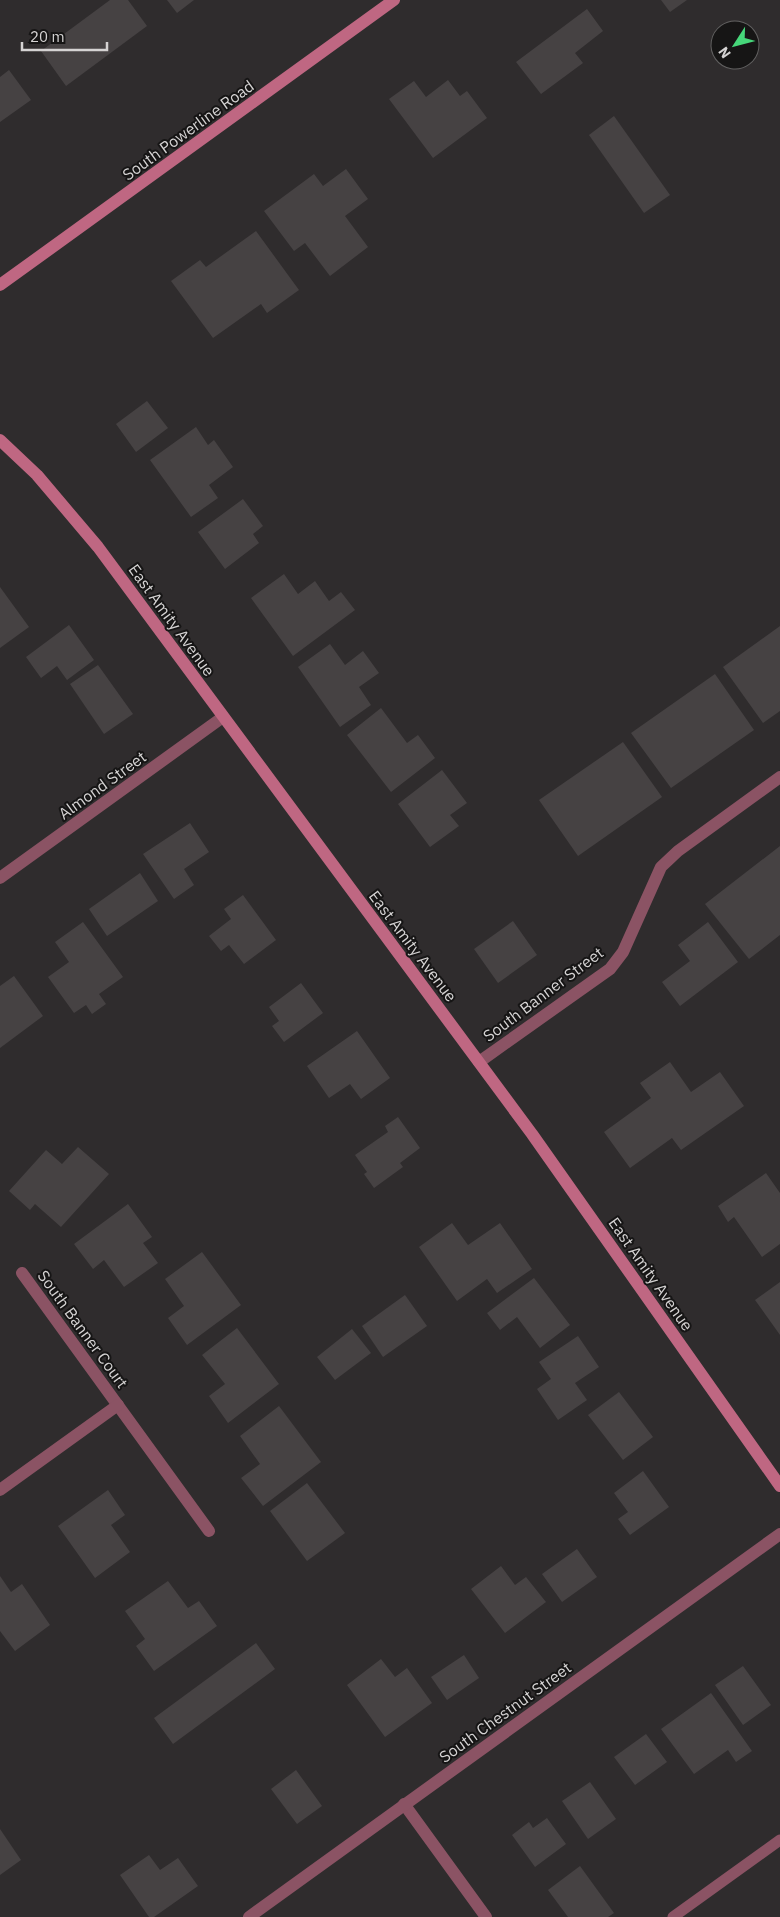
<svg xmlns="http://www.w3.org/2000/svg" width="780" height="1917" font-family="'IBM Plex Sans',sans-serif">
  <rect width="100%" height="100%" fill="#2f2c2d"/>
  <g fill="#464243">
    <path d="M 110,0 L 128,0 L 147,26 L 66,86 L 41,51 Z"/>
    <path d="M 167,0 L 194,0 L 177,13 Z"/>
    <path d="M 661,0 L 687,0 L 670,12 Z"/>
    <path d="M 587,9 L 603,31 L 575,53 L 583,63 L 541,94 L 516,62 Z"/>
    <path d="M 9,70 L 31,100 L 0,122 L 0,77 Z"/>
    <path d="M 448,80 L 460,96 L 467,91 L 487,118 L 433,158 L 389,99 L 414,81 L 426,97 Z"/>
    <path d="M 614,116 L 670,195 L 644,213 L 589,135 Z"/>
    <path d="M 346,169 L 368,199 L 345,216 L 368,247 L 330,276 L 305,243 L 294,251 L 264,211 L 314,174 L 323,186 Z"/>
    <path d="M 256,231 L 299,290 L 267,313 L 261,304 L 213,338 L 171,281 L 200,260 L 206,267 Z"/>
    <path d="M 147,401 L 168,428 L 136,452 L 116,424 Z"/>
    <path d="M 196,427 L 208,445 L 214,440 L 233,467 L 209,485 L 218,498 L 191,517 L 150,460 Z"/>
    <path d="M 243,499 L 263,526 L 253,534 L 259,543 L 225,569 L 198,532 Z"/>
    <path d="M 284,574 L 298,594 L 315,581 L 329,601 L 341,592 L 355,610 L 293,656 L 251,598 Z"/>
    <path d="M 0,587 L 29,627 L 0,648 Z"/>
    <path d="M 69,625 L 94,660 L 67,680 L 57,666 L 41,678 L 26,657 Z"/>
    <path d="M 780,626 L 780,711 L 763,723 L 723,667 Z"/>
    <path d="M 330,644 L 345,665 L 363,651 L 379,673 L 359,687 L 371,705 L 340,727 L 298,667 Z"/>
    <path d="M 98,665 L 133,714 L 104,734 L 70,684 Z"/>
    <path d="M 715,674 L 754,730 L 671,788 L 631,733 Z"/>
    <path d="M 381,708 L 407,743 L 418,735 L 435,758 L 391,792 L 347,735 Z"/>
    <path d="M 623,742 L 662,797 L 578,856 L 539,800 Z"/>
    <path d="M 442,770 L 467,803 L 450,815 L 459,826 L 430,847 L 398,804 Z"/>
    <path d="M 190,823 L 209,852 L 184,869 L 194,885 L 174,899 L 143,854 Z"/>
    <path d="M 780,846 L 780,935 L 749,959 L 705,904 Z"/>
    <path d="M 140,873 L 158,901 L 107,936 L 89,909 Z"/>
    <path d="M 243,895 L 276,940 L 244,964 L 229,945 L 221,951 L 209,936 L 231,919 L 224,909 Z"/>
    <path d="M 513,921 L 537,955 L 498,983 L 474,949 Z"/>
    <path d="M 83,922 L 123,977 L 99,994 L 106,1004 L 92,1014 L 86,1005 L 74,1013 L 48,977 L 69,962 L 55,942 Z"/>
    <path d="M 708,922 L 738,962 L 680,1006 L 662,982 L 690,961 L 678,945 Z"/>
    <path d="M 14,976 L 43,1016 L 0,1048 L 0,986 Z"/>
    <path d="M 301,983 L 323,1013 L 284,1042 L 272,1026 L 279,1021 L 269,1007 Z"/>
    <path d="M 357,1031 L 390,1078 L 361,1099 L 350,1084 L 329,1098 L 307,1066 Z"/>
    <path d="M 670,1062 L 691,1092 L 720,1072 L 744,1106 L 681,1150 L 672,1138 L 630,1168 L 604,1132 L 651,1098 L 640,1083 Z"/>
    <path d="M 398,1117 L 420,1148 L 400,1163 L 403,1167 L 374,1188 L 364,1174 L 367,1172 L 355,1155 L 388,1132 L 385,1126 Z"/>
    <path d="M 78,1147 L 109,1174 L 61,1227 L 35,1204 L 30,1210 L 9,1191 L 46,1150 L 62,1164 Z"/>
    <path d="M 766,1173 L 780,1193 L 780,1244 L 762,1257 L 734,1217 L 728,1222 L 718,1206 Z"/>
    <path d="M 128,1204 L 152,1237 L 143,1243 L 158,1263 L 124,1287 L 104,1260 L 93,1269 L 74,1244 Z"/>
    <path d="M 452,1223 L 468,1245 L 500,1223 L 532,1269 L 497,1293 L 487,1279 L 457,1301 L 419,1247 Z"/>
    <path d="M 202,1252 L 241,1305 L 187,1345 L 168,1318 L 184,1306 L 165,1279 Z"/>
    <path d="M 534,1278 L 570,1325 L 540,1348 L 517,1317 L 500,1330 L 487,1313 Z"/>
    <path d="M 780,1282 L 780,1335 L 755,1300 Z"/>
    <path d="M 405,1295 L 427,1326 L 383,1357 L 362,1326 Z"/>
    <path d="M 237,1328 L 279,1384 L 228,1423 L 209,1396 L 225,1384 L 202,1355 Z"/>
    <path d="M 352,1329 L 371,1353 L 335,1380 L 317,1357 Z"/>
    <path d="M 578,1336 L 599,1367 L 575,1383 L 587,1400 L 558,1420 L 537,1389 L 551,1379 L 539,1362 Z"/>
    <path d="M 619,1392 L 653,1437 L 623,1460 L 588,1415 Z"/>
    <path d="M 279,1406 L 321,1462 L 263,1506 L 241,1478 L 260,1464 L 240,1436 Z"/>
    <path d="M 643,1471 L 669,1507 L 630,1535 L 618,1519 L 628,1512 L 614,1493 Z"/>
    <path d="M 307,1483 L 345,1533 L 307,1561 L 270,1511 Z"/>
    <path d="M 108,1490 L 125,1515 L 111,1525 L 130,1552 L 95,1578 L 58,1526 Z"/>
    <path d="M 577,1549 L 597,1577 L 562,1602 L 542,1574 Z"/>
    <path d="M 501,1566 L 515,1585 L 526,1577 L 546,1602 L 505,1633 L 471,1589 Z"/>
    <path d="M 0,1576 L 11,1592 L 22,1584 L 50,1625 L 15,1651 L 0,1631 Z"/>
    <path d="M 168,1581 L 188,1608 L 199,1601 L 217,1626 L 154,1671 L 136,1646 L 145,1639 L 125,1611 Z"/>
    <path d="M 256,1643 L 275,1669 L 173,1744 L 154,1718 Z"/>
    <path d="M 464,1655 L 479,1678 L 447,1700 L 431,1677 Z"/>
    <path d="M 381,1659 L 395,1677 L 407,1668 L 432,1703 L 385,1737 L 347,1685 Z"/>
    <path d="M 743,1666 L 771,1705 L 743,1725 L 715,1685 Z"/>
    <path d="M 711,1693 L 752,1751 L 736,1762 L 728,1750 L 694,1774 L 661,1729 Z"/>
    <path d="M 646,1734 L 667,1762 L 635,1785 L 614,1757 Z"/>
    <path d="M 296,1770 L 322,1806 L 297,1824 L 271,1789 Z"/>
    <path d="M 590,1782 L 616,1819 L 588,1839 L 562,1801 Z"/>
    <path d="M 547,1818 L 566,1844 L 535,1867 L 512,1835 L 529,1822 L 533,1828 Z"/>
    <path d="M 0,1829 L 21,1860 L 0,1875 Z"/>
    <path d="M 149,1855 L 160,1870 L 178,1858 L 198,1886 L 154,1917 L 149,1917 L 120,1875 Z"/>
    <path d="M 580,1866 L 614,1913 L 608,1917 L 568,1917 L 548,1890 Z"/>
  </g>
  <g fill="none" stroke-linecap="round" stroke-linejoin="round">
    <path stroke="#8b5364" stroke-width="11" d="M 673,1917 L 780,1840"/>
    <g stroke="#8b5364" stroke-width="12">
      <path d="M 0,878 L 223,717"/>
      <path d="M 479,1062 L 610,969 L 623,952 L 661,867 L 678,851 L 780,777"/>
      <path d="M 22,1273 L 209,1531"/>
      <path d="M 0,1490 L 118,1405"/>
      <path d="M 404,1804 L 486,1917"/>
      <path d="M 249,1917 L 780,1534"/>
    </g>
    <g stroke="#bf6782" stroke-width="12">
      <path d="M 0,285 L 394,0"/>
      <path d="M 0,440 L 37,475 L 98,547 L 532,1134 L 780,1486"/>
    </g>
  </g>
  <g text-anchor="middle" stroke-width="4" stroke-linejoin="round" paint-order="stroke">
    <g font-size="16" fill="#d5d3d3" stroke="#161515">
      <text transform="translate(188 130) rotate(-36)" y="6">South Powerline Road</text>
      <text transform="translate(172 620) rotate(54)" y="6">East Amity Avenue</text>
      <text transform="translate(102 785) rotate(-36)" y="6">Almond Street</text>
      <text transform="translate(413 946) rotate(53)" y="6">East Amity Avenue</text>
      <text transform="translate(543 994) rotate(-37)" y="6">South Banner Street</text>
      <text transform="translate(651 1274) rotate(55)" y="6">East Amity Avenue</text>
      <text transform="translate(83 1329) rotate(54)" y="6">South Banner Court</text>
      <text transform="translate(505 1712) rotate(-36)" y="6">South Chestnut Street</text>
    </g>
  </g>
  <g transform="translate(735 45) rotate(234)"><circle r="24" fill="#161515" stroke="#626161"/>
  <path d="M0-4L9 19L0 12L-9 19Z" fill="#46d77a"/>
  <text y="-8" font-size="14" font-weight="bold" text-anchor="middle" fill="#d5d3d3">N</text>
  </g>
  <path d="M22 42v8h85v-8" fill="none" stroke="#d5d3d3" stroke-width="2.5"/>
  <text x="30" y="42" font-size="15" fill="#d5d3d3" stroke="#161515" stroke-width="4" paint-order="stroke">20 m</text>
</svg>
